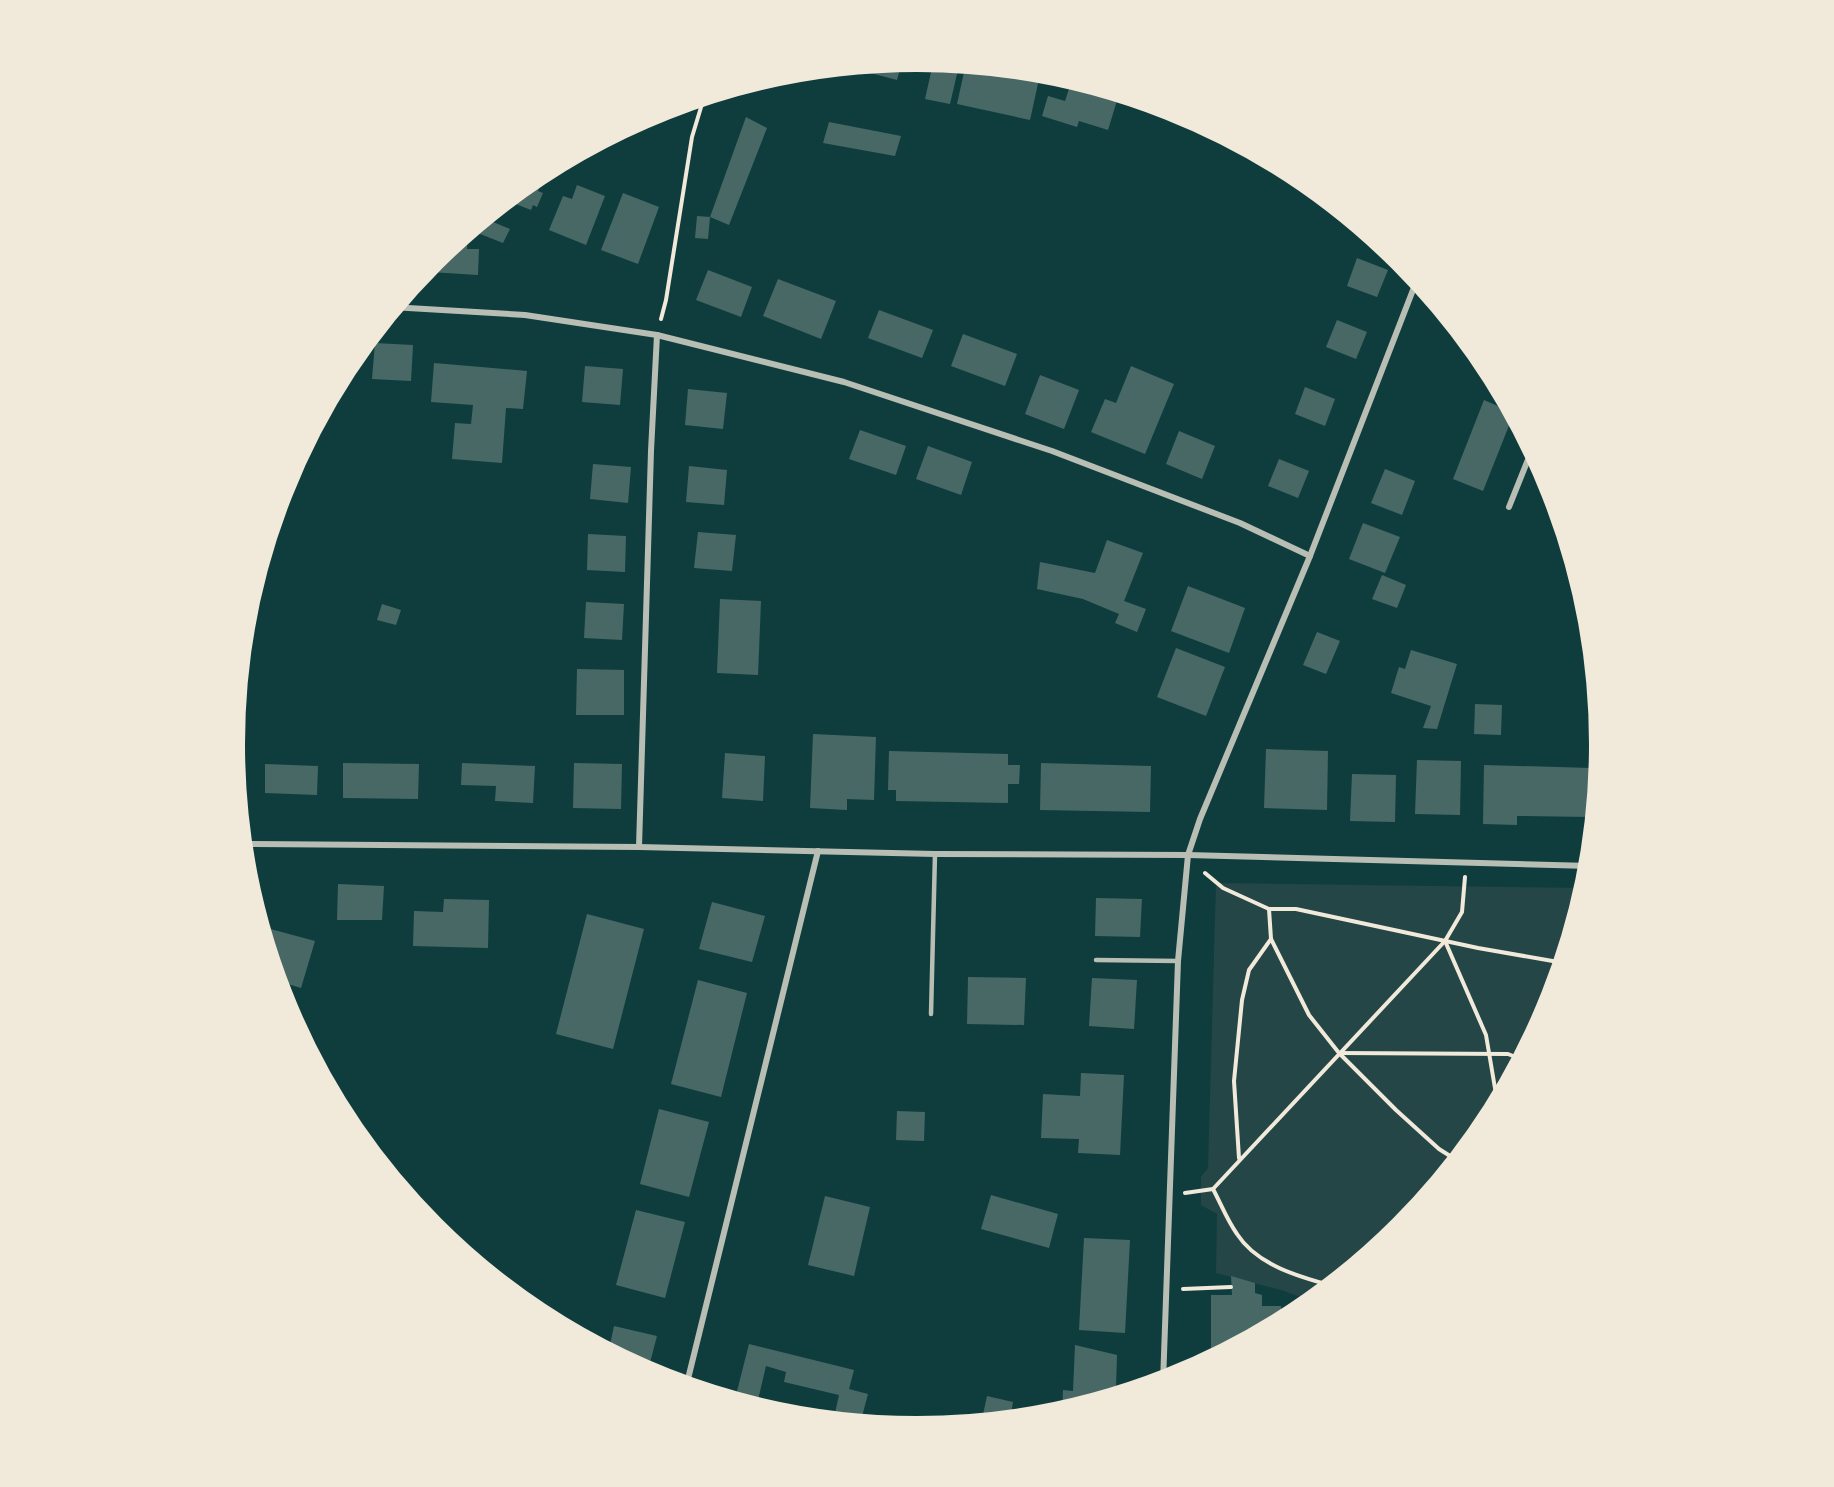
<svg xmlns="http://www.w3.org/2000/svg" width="1834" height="1487" font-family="'Exo 2',sans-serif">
  <rect width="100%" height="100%" fill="#0f3d3e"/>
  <path fill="#244646" d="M 1216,883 L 1587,888 L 1551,1007 L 1488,1125 L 1402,1229 L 1314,1302 L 1281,1290 L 1216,1273 L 1217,1214 L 1201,1205 L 1201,1177 L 1208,1168 Z"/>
  <g fill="#486865">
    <path d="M 903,58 L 897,80 L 840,65 Z"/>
    <path d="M 934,59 L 960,61 L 950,104 L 925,99 Z"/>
    <path d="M 966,63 L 1039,79 L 1030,120 L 957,104 Z"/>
    <path d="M 1072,80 L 1119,94 L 1108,130 L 1079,121 L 1077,127 L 1042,116 L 1048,96 L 1065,101 Z"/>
    <path d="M 1138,97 L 1177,109 L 1175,115 L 1137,100 Z"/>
    <path d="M 746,117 L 767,128 L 729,225 L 710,217 Z"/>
    <path d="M 829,122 L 901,136 L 895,156 L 823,143 Z"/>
    <path d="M 547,167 L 538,191 L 543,193 L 537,207 L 533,205 L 531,210 L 503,199 L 536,173 Z"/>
    <path d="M 577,185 L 605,196 L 586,245 L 549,230 L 563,196 L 572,199 Z"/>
    <path d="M 623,193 L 659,207 L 638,264 L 601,250 Z"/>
    <path d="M 697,216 L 710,217 L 708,239 L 695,238 Z"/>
    <path d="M 481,217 L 510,229 L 503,243 L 475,232 Z"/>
    <path d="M 468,228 L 467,249 L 479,249 L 478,275 L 430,272 L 432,258 Z"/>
    <path d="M 1357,258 L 1388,270 L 1377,297 L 1347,286 Z"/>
    <path d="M 708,270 L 752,287 L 741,317 L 696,300 Z"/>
    <path d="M 778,279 L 836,301 L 821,339 L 763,316 Z"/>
    <path d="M 879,310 L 933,330 L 922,358 L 868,338 Z"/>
    <path d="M 1337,320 L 1367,332 L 1356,359 L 1326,347 Z"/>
    <path d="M 963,334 L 1017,354 L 1005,386 L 951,366 Z"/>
    <path d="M 375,343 L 413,345 L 411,381 L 372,379 Z"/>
    <path d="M 1488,362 L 1495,376 L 1484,371 Z"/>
    <path d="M 434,363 L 527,371 L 523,409 L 506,408 L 502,463 L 452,459 L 455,423 L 471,424 L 473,405 L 431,402 Z"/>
    <path d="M 585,366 L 623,369 L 620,405 L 582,402 Z"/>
    <path d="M 1131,366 L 1174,384 L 1145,454 L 1091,432 L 1105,399 L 1116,403 Z"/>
    <path d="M 1040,375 L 1079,390 L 1064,429 L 1025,414 Z"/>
    <path d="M 1305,387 L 1335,399 L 1325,426 L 1295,414 Z"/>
    <path d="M 688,389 L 727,393 L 723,429 L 685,425 Z"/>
    <path d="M 1484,400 L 1514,413 L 1483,491 L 1453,479 Z"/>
    <path d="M 860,430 L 906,446 L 896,475 L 849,459 Z"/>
    <path d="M 1179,431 L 1215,446 L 1202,479 L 1166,464 Z"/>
    <path d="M 928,446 L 972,462 L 961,495 L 916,479 Z"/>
    <path d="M 1279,459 L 1309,471 L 1298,498 L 1268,486 Z"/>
    <path d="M 593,464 L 631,467 L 628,503 L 590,499 Z"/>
    <path d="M 689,466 L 727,470 L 724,505 L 686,502 Z"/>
    <path d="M 1385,469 L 1415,481 L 1402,515 L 1371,503 Z"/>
    <path d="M 1363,523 L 1400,537 L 1385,573 L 1349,559 Z"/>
    <path d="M 698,532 L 736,535 L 732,571 L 694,568 Z"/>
    <path d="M 588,534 L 626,536 L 625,572 L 587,570 Z"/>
    <path d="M 1107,540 L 1143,553 L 1124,601 L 1146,609 L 1137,632 L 1115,623 L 1119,614 L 1083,599 L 1037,589 L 1040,562 L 1095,573 Z"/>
    <path d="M 1382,575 L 1406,585 L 1397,608 L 1372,599 Z"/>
    <path d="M 1188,586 L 1245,608 L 1229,653 L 1171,631 Z"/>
    <path d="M 720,599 L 761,601 L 758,675 L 717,673 Z"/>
    <path d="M 586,602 L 624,604 L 622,640 L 584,638 Z"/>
    <path d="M 382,604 L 401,610 L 396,625 L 377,620 Z"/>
    <path d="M 1317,632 L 1340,641 L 1326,674 L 1303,665 Z"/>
    <path d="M 1176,648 L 1225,667 L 1206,716 L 1157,697 Z"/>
    <path d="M 1411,650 L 1457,664 L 1437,729 L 1423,728 L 1431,706 L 1391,693 L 1399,667 L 1405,669 Z"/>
    <path d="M 577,669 L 624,670 L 624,715 L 576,715 Z"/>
    <path d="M 1475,704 L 1502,705 L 1501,735 L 1474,734 Z"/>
    <path d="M 813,734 L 876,737 L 874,800 L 847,799 L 847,810 L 810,808 Z"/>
    <path d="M 1266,749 L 1328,751 L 1327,810 L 1264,808 Z"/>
    <path d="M 889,751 L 1008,754 L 1008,765 L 1020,765 L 1019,784 L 1008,784 L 1008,803 L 896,801 L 896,790 L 888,790 Z"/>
    <path d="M 725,753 L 765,756 L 763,801 L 722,798 Z"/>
    <path d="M 1417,760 L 1461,761 L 1460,815 L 1415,814 Z"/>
    <path d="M 343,763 L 419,764 L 418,799 L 343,798 Z"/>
    <path d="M 462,763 L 535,766 L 533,803 L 495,801 L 496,786 L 461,785 Z"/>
    <path d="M 574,763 L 622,764 L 621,809 L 573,808 Z"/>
    <path d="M 1041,763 L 1151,766 L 1150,812 L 1040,810 Z"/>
    <path d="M 265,764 L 318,766 L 317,795 L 265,793 Z"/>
    <path d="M 1484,765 L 1591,768 L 1590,817 L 1517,816 L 1517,825 L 1483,824 Z"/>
    <path d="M 1352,774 L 1396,775 L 1395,822 L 1350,821 Z"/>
    <path d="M 338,884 L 384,886 L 382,920 L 337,920 Z"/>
    <path d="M 1096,898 L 1142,899 L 1140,937 L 1095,936 Z"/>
    <path d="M 444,899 L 489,900 L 488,948 L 413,946 L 414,911 L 443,912 Z"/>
    <path d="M 712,902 L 765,916 L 752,962 L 699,949 Z"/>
    <path d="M 587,914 L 644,929 L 613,1049 L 556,1034 Z"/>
    <path d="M 263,927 L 315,941 L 301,988 L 275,980 L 261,934 Z"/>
    <path d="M 968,977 L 1026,978 L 1024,1025 L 967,1024 Z"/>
    <path d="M 1092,978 L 1137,980 L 1134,1029 L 1089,1026 Z"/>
    <path d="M 698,980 L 747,993 L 721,1097 L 671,1084 Z"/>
    <path d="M 1081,1073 L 1124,1075 L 1120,1155 L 1078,1153 L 1079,1139 L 1041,1138 L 1043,1094 L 1080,1096 Z"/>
    <path d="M 659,1109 L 709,1122 L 689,1197 L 640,1184 Z"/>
    <path d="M 897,1111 L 925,1112 L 924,1141 L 896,1140 Z"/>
    <path d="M 991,1195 L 1058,1214 L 1049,1248 L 981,1229 Z"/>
    <path d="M 825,1196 L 870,1207 L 854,1276 L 808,1265 Z"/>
    <path d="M 636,1210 L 685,1222 L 665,1298 L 616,1285 Z"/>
    <path d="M 1084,1238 L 1130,1240 L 1125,1333 L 1079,1330 Z"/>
    <path d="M 1231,1276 L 1255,1283 L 1255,1293 L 1262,1295 L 1262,1306 L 1281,1306 L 1281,1324 L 1211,1361 L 1211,1295 L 1232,1295 Z"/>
    <path d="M 614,1326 L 657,1336 L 647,1374 L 586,1341 L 587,1339 L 610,1345 Z"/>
    <path d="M 749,1344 L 854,1370 L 849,1389 L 868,1394 L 860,1424 L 833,1422 L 839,1395 L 784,1382 L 786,1372 L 766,1366 L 758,1400 L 736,1395 Z"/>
    <path d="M 1075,1345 L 1117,1355 L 1116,1387 L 1124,1387 L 1124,1395 L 1062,1414 L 1063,1390 L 1073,1391 Z"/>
    <path d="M 987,1396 L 1013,1402 L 1010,1421 L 981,1424 Z"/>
  </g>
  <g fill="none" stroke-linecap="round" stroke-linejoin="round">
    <g stroke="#f1e9da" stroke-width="4">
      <path d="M 661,319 L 666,300 L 692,137 L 705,94"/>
      <path d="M 1205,873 L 1223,888 L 1269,909 L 1271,939 L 1309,1015 L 1339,1053 L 1396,1110 L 1439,1149 L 1458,1161"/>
      <path d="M 1269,909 L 1296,909 L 1478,948 L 1564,963"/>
      <path d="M 1445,941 L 1486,1035 L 1498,1106"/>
      <path d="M 1339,1053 L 1508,1054 L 1523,1060"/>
      <path d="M 1239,1158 L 1234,1081 L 1242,1000 L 1249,970 L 1271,939"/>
      <path d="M 1213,1189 C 1221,1204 1227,1220 1237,1234 C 1257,1265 1299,1277 1333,1286"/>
      <path d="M 1185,1193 L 1213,1189 L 1445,941 L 1462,912 L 1465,877"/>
      <path d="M 1183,1289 L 1231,1287"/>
    </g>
    <g stroke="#b8beb3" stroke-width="4.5">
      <path d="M 1096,960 L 1178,961"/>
      <path d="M 931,1014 L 935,854"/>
    </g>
    <g stroke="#b8beb3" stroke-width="6">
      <path d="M 391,307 L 525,315 L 657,335 L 844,382 L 1052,451 L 1240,523 L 1310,556"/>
      <path d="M 1509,507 L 1533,447"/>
      <path d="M 240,844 L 639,847 L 935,854 L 1188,855 L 1591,866"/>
      <path d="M 639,847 L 651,451 L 657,335"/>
      <path d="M 1163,1383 L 1178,961 L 1188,855 L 1200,819 L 1310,556 L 1418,277"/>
      <path d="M 686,1387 L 818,851"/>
    </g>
  </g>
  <path d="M0 0H1834V1487H0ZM241 744a676 676 0 1 1 1352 0a676 676 0 1 1-1352 0Z" fill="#f1e9da" fill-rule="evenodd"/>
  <path fill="none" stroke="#f1e9da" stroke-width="8" d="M241 744a676 676 0 1 1 1352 0a676 676 0 1 1-1352 0Z"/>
</svg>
